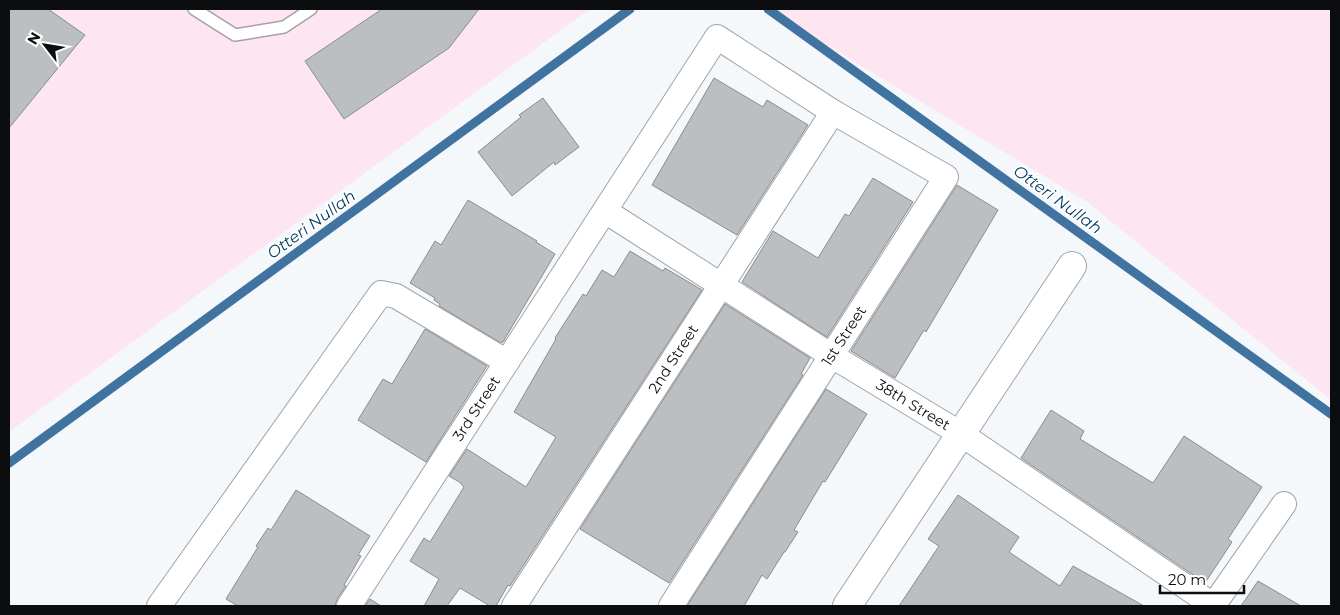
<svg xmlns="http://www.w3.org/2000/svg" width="1340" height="615" font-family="Montserrat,sans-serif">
  <rect width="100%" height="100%" fill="#f5f8fb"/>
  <g fill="#fde6f2">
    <path d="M 9,9 L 590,9 L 9,432 Z"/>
    <path d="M 767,9 L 1331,9 L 1331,400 L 1087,202 Z"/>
  </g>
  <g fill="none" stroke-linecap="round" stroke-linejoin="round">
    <g stroke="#4073a0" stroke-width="9">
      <path d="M 768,9 L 1331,414"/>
      <path d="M 9,463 L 630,9"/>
    </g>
  </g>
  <g fill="#bcbfc2" stroke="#8a8c8f">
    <path d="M 9,9 L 48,9 L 85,35 L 9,128 Z"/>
    <path d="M 382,9 L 479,9 L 449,48 L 344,119 L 305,61 Z"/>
    <path d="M 714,78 L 763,107 L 767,100 L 808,125 L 737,235 L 652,185 Z"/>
    <path d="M 543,98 L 579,147 L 555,165 L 554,162 L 512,196 L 478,152 L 521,117 L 519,115 Z"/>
    <path d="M 873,178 L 913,202 L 827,337 L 742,282 L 773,231 L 818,258 L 845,214 L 849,216 Z"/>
    <path d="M 957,185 L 998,210 L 926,332 L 924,330 L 895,378 L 851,351 Z"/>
    <path d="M 468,200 L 537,241 L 536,242 L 555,254 L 503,342 L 501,343 L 439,306 L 440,304 L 434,300 L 435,298 L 410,283 L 435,241 L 441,245 Z"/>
    <path d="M 630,251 L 663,271 L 665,268 L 702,290 L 510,586 L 508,585 L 496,606 L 490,606 L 460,588 L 447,606 L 424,606 L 439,579 L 410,561 L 424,538 L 430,542 L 464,487 L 461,484 L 461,483 L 449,476 L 467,449 L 526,487 L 556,437 L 514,412 L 556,339 L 555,338 L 583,294 L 586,296 L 602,270 L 614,277 Z"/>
    <path d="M 725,304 L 810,358 L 801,374 L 803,375 L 669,583 L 580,529 Z"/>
    <path d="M 425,329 L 487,366 L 426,462 L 358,420 L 383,379 L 392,384 Z"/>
    <path d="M 826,389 L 867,414 L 825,482 L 823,481 L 794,530 L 798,532 L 785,552 L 784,552 L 767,579 L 762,575 L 744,606 L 687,606 Z"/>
    <path d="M 1051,410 L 1084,431 L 1080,439 L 1153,483 L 1184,436 L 1262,487 L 1228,539 L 1232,542 L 1205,583 L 1021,458 Z"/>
    <path d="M 296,490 L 370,536 L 358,555 L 361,556 L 344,585 L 346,586 L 337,599 L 335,606 L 238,606 L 226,599 L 258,547 L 256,546 L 268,528 L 271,530 Z"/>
    <path d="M 958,495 L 1019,537 L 1009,552 L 1060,586 L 1073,566 L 1144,606 L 899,606 L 939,546 L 928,539 Z"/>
    <path d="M 1258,581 L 1301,606 L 1241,606 Z"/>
    <path d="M 370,599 L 381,606 L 365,606 Z"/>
  </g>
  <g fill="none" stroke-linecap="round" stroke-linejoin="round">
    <defs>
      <path id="lane" d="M 194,9 L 235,35 L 284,27 L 311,9"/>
      <g id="street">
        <path id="s1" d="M 605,211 L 832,356 L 961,434 L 1214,606"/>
        <path d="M 159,606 L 381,293 L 396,296 L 507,362"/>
        <path id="s2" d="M 349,606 L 717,37 L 833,112 L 946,177 L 671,606"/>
        <path id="s3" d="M 514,606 L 833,112"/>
        <path d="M 1213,606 L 1284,504"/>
      </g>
      <path id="secondary" d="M 847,606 L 1072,266"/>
    </defs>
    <use href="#lane" stroke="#a1a3a7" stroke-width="14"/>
    <use href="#street" stroke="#a1a3a7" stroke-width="26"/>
    <use href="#secondary" stroke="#a1a3a7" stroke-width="30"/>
    <use href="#lane" stroke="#fff" stroke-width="11"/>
    <use href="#street" stroke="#fff" stroke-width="24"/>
    <use href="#secondary" stroke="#fff" stroke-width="28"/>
  </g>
  <g text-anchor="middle" stroke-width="4" stroke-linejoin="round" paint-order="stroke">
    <g font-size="15" fill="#0c0d0e" stroke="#fff">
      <text transform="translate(844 336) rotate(-57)" y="5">1st Street</text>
      <text dy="5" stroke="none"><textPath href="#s3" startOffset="294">2nd Street</textPath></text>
      <text dy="5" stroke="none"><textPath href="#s1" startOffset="364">38th Street</textPath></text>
      <text dy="5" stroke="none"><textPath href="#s2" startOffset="235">3rd Street</textPath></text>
    </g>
    <g font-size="16" font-style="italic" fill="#053e67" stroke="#fff">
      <text transform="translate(1058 199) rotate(36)" y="6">Otteri Nullah</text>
      <text transform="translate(311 224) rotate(-36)" y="6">Otteri Nullah</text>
    </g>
  </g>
  <rect width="1340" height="615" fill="none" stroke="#0c0d0e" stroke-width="20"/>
  <g transform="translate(45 45) rotate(301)" stroke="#ffffff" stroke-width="4" paint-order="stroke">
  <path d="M0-4L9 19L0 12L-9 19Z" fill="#0c0d0e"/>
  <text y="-8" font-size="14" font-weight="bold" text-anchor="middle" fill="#0c0d0e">N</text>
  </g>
  <path d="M1160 585v8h84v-8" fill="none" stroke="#0c0d0e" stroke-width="2.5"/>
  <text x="1168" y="585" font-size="15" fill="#0c0d0e" stroke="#ffffff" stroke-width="4" paint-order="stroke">20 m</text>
</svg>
